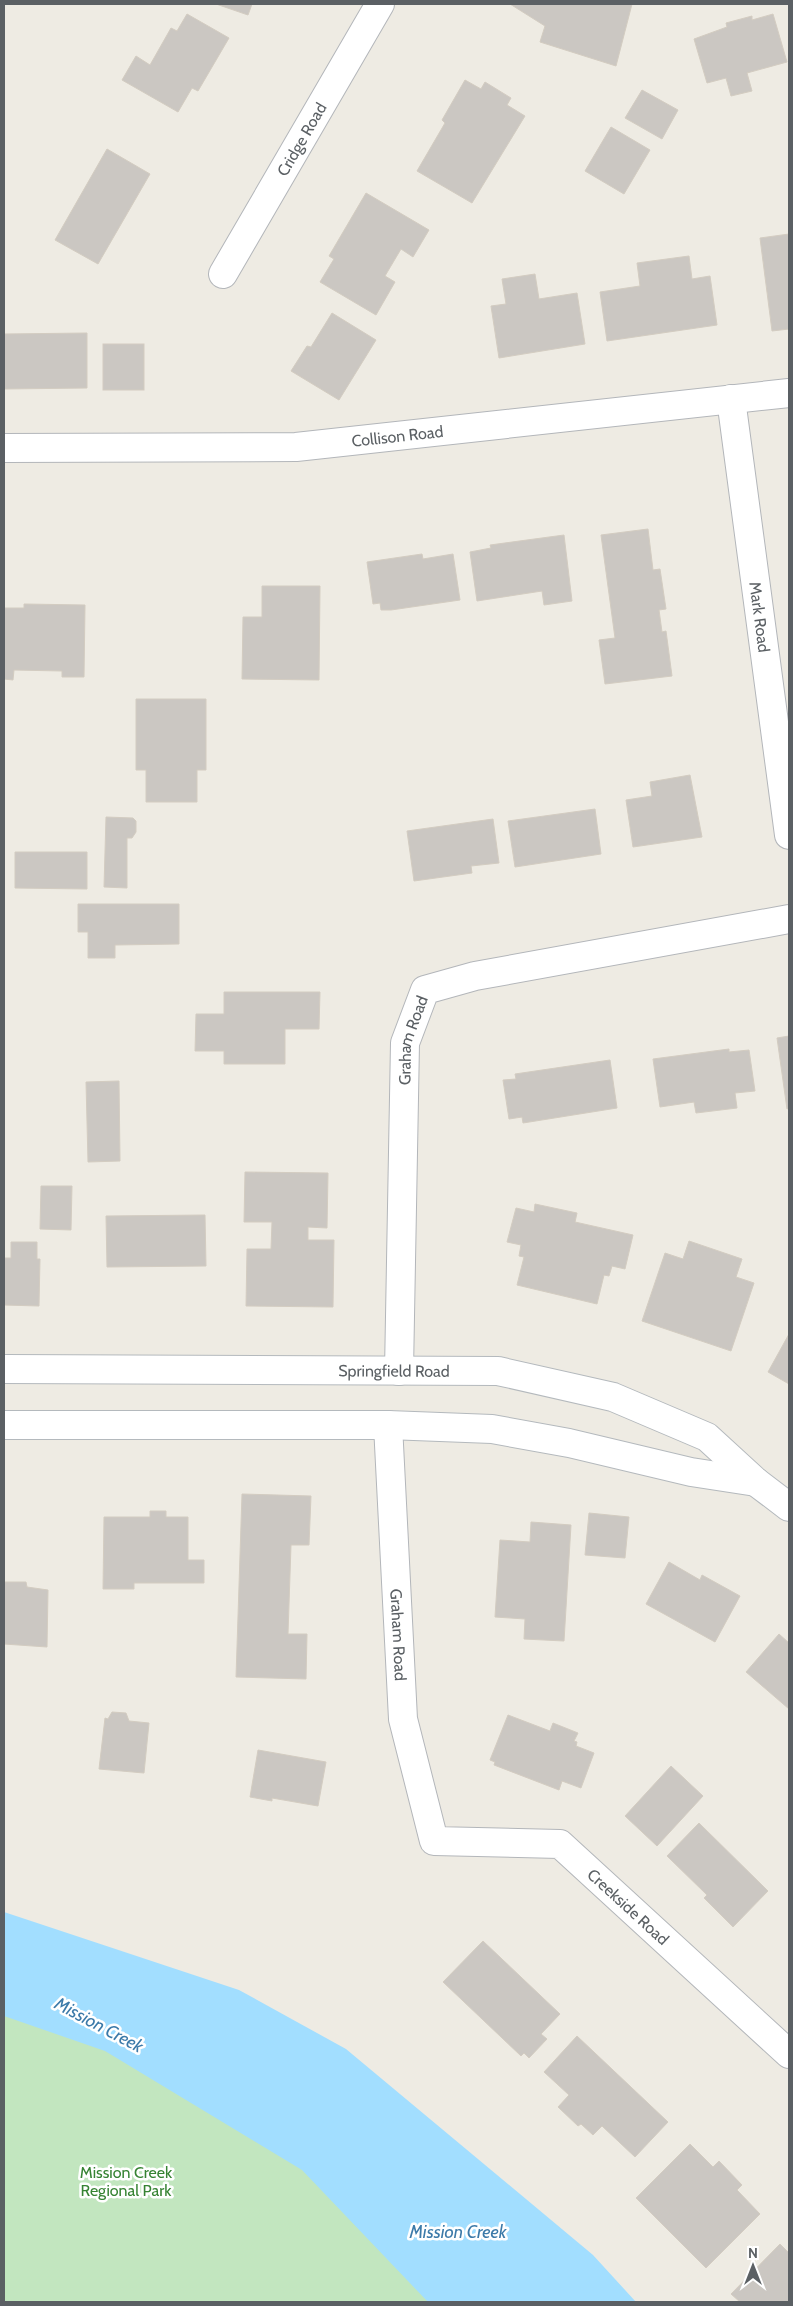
<svg xmlns="http://www.w3.org/2000/svg" width="793" height="2306" font-family="Cabin,sans-serif">
  <rect width="100%" height="100%" fill="#eeebe3"/>
  <path fill="#c2e6bf" d="M 4,2005 L 187,2075 L 472,2302 L 4,2302 Z"/>
  <path fill="#a2deff" d="M 4,1912 L 239,1990 L 346,2049 L 593,2255 L 636,2302 L 428,2302 L 302,2170 L 105,2051 L 4,2016 Z"/>
  <g fill="#cbc7c2" stroke="#d3ccc1">
    <path d="M 216,4 L 252,4 L 248,15 Z"/>
    <path d="M 510,4 L 632,4 L 616,66 L 540,42 L 545,26 Z"/>
    <path d="M 187,14 L 229,38 L 198,91 L 192,88 L 178,112 L 122,80 L 136,56 L 150,65 L 171,28 L 177,31 Z"/>
    <path d="M 773,14 L 787,62 L 747,73 L 752,91 L 731,96 L 726,78 L 707,83 L 694,39 L 727,27 L 726,23 L 752,16 L 752,20 Z"/>
    <path d="M 465,80 L 481,89 L 485,82 L 511,98 L 507,105 L 525,116 L 472,203 L 417,171 L 445,123 L 442,120 Z"/>
    <path d="M 642,90 L 678,110 L 662,139 L 625,118 Z"/>
    <path d="M 611,127 L 650,150 L 624,194 L 585,171 Z"/>
    <path d="M 107,149 L 150,174 L 98,264 L 55,240 Z"/>
    <path d="M 366,193 L 429,230 L 413,257 L 401,249 L 385,276 L 395,282 L 376,315 L 320,282 L 334,259 L 329,256 Z"/>
    <path d="M 789,234 L 789,329 L 772,331 L 760,238 Z"/>
    <path d="M 689,256 L 692,279 L 710,276 L 717,325 L 607,341 L 600,292 L 640,286 L 637,263 Z"/>
    <path d="M 535,274 L 539,299 L 577,293 L 585,344 L 499,358 L 491,306 L 506,304 L 502,279 Z"/>
    <path d="M 332,313 L 376,340 L 339,400 L 291,371 L 307,346 L 311,347 Z"/>
    <path d="M 87,333 L 87,388 L 4,389 L 4,334 Z"/>
    <rect x="103" y="344" width="41" height="46"/>
    <path d="M 648,529 L 653,570 L 660,569 L 666,609 L 659,610 L 662,632 L 666,631 L 672,676 L 605,684 L 599,640 L 615,638 L 601,535 Z"/>
    <path d="M 564,535 L 572,601 L 544,605 L 542,591 L 477,601 L 470,552 L 491,548 L 490,545 Z"/>
    <path d="M 422,554 L 423,559 L 453,554 L 460,600 L 391,610 L 381,610 L 380,603 L 373,604 L 367,562 Z"/>
    <path d="M 262,586 L 320,586 L 319,680 L 242,679 L 243,617 L 262,617 Z"/>
    <path d="M 24,604 L 85,605 L 84,677 L 62,677 L 62,671 L 14,670 L 13,680 L 4,679 L 4,608 L 24,608 Z"/>
    <path d="M 136,699 L 206,699 L 206,770 L 197,770 L 197,802 L 146,802 L 146,770 L 136,770 Z"/>
    <path d="M 690,775 L 702,837 L 633,847 L 626,800 L 652,796 L 650,782 Z"/>
    <path d="M 595,809 L 601,854 L 515,867 L 508,821 Z"/>
    <path d="M 106,817 L 133,818 L 136,821 L 136,832 L 132,838 L 127,838 L 127,888 L 104,887 Z"/>
    <path d="M 493,819 L 499,863 L 471,866 L 472,873 L 414,881 L 407,831 Z"/>
    <path d="M 15,852 L 87,852 L 87,889 L 15,888 Z"/>
    <path d="M 78,904 L 179,904 L 179,944 L 115,945 L 115,958 L 88,958 L 88,932 L 78,932 Z"/>
    <path d="M 224,992 L 320,992 L 319,1029 L 285,1029 L 285,1064 L 224,1064 L 224,1051 L 195,1051 L 196,1014 L 224,1014 Z"/>
    <path d="M 789,1036 L 789,1108 L 787,1109 L 777,1038 Z"/>
    <path d="M 729,1049 L 729,1052 L 749,1050 L 755,1091 L 735,1093 L 737,1108 L 696,1113 L 694,1102 L 660,1107 L 653,1059 Z"/>
    <path d="M 610,1060 L 617,1108 L 523,1123 L 522,1117 L 509,1119 L 503,1080 L 516,1079 L 515,1074 Z"/>
    <path d="M 119,1081 L 120,1161 L 88,1162 L 86,1082 Z"/>
    <path d="M 245,1172 L 328,1173 L 327,1228 L 308,1227 L 308,1240 L 334,1240 L 333,1307 L 246,1306 L 247,1249 L 271,1249 L 272,1222 L 244,1222 Z"/>
    <path d="M 41,1186 L 72,1186 L 71,1230 L 40,1229 Z"/>
    <path d="M 535,1204 L 577,1213 L 575,1222 L 633,1235 L 625,1269 L 612,1266 L 609,1276 L 604,1275 L 597,1304 L 517,1285 L 524,1257 L 519,1256 L 521,1245 L 507,1242 L 516,1208 L 534,1212 Z"/>
    <path d="M 205,1215 L 206,1266 L 107,1267 L 106,1216 Z"/>
    <path d="M 689,1241 L 742,1259 L 736,1277 L 754,1283 L 731,1351 L 642,1321 L 665,1253 L 683,1259 Z"/>
    <path d="M 11,1242 L 37,1242 L 37,1259 L 40,1259 L 39,1306 L 4,1305 L 4,1258 L 11,1258 Z"/>
    <path d="M 789,1334 L 789,1384 L 768,1372 Z"/>
    <path d="M 242,1494 L 311,1496 L 309,1545 L 291,1545 L 288,1634 L 307,1634 L 306,1679 L 236,1677 Z"/>
    <path d="M 150,1511 L 166,1511 L 166,1517 L 188,1517 L 188,1560 L 204,1560 L 204,1583 L 134,1583 L 134,1589 L 103,1589 L 104,1517 L 150,1517 Z"/>
    <path d="M 589,1513 L 629,1517 L 625,1558 L 585,1555 Z"/>
    <path d="M 531,1522 L 571,1525 L 564,1641 L 524,1639 L 525,1619 L 495,1617 L 500,1540 L 530,1542 Z"/>
    <path d="M 669,1562 L 700,1580 L 702,1575 L 740,1596 L 715,1642 L 646,1604 Z"/>
    <path d="M 4,1582 L 26,1582 L 27,1587 L 48,1590 L 47,1647 L 4,1644 Z"/>
    <path d="M 779,1634 L 789,1643 L 789,1709 L 746,1672 Z"/>
    <path d="M 112,1712 L 126,1713 L 129,1721 L 149,1723 L 144,1773 L 99,1769 L 105,1718 L 108,1719 Z"/>
    <path d="M 508,1715 L 550,1731 L 553,1723 L 578,1733 L 574,1741 L 577,1742 L 576,1746 L 594,1753 L 581,1788 L 562,1781 L 559,1790 L 494,1765 L 495,1762 L 490,1760 Z"/>
    <path d="M 258,1750 L 326,1762 L 318,1806 L 272,1798 L 272,1801 L 250,1797 Z"/>
    <path d="M 671,1766 L 703,1796 L 657,1846 L 625,1816 Z"/>
    <path d="M 699,1823 L 768,1891 L 733,1927 L 704,1898 L 707,1895 L 667,1856 Z"/>
    <path d="M 483,1941 L 560,2014 L 541,2034 L 547,2039 L 529,2058 L 524,2053 L 521,2056 L 443,1982 Z"/>
    <path d="M 577,2036 L 668,2122 L 635,2157 L 602,2126 L 593,2135 L 581,2124 L 578,2126 L 558,2107 L 569,2095 L 544,2072 Z"/>
    <path d="M 690,2144 L 713,2167 L 719,2161 L 742,2185 L 737,2190 L 760,2214 L 706,2268 L 636,2198 Z"/>
    <path d="M 780,2244 L 789,2253 L 789,2302 L 740,2302 L 731,2294 Z"/>
  </g>
  <g fill="none" stroke-linecap="round" stroke-linejoin="round">
    <defs>
      <g id="minor">
        <path id="s1" d="M 223,274 L 380,4"/>
        <path id="s2" d="M 731,399 L 789,835"/>
        <path id="s3" d="M 4,448 L 296,447 L 789,393"/>
        <path id="s4" d="M 399,1371 L 405,1043 L 425,990 L 475,976 L 789,919"/>
        <path id="s5" d="M 388,1425 L 403,1719 L 434,1841 L 560,1844 L 789,2054"/>
      </g>
      <g id="secondary">
        <path id="s6" d="M 4,1369 L 498,1371 L 613,1397 L 707,1437 L 756,1482 L 789,1507"/>
        <path d="M 4,1425 L 388,1425 L 492,1429 L 569,1443 L 691,1472 L 756,1482"/>
      </g>
    </defs>
    <use href="#minor" stroke="#b3b6ba" stroke-width="30"/>
    <use href="#secondary" stroke="#b4b9bd" stroke-width="30"/>
    <use href="#minor" stroke="#fff" stroke-width="28"/>
    <use href="#secondary" stroke="#fff" stroke-width="28"/>
  </g>
  <g text-anchor="middle" stroke-width="5" stroke-linejoin="round" paint-order="stroke">
    <g font-size="16" fill="#5b6064" stroke="#fff">
      <text dy="6" stroke="none"><textPath href="#s1" startOffset="156">Cridge Road</textPath></text>
      <text dy="6" stroke="none"><textPath href="#s3" startOffset="394">Collison Road</textPath></text>
      <text dy="6" stroke="none"><textPath href="#s2" startOffset="220">Mark Road</textPath></text>
      <text dy="6" stroke="none"><textPath href="#s4" startOffset="332">Graham Road</textPath></text>
      <text dy="6" stroke="none"><textPath href="#s6" startOffset="390">Springfield Road</textPath></text>
      <text dy="6" stroke="none"><textPath href="#s5" startOffset="210">Graham Road</textPath></text>
      <text dy="6" stroke="none"><textPath href="#s5" startOffset="639">Creekside Road</textPath></text>
    </g>
    <g font-size="16" fill="#368333" stroke="#fff">
      <text x="126" y="2178">Mission Creek<tspan x="126" dy="18">Regional Park</tspan></text>
    </g>
    <g font-size="18" font-style="italic" fill="#3c7aa9" stroke="#fff">
      <text transform="translate(99 2025) rotate(28)" y="6">Mission Creek</text>
      <text x="458" y="2238">Mission Creek</text>
    </g>
  </g>
  <rect width="793" height="2306" fill="none" stroke="#5b6064" stroke-width="10"/>
  <g transform="translate(753 2266)" stroke="#ffffff" stroke-width="4" paint-order="stroke">
  <path d="M0-4L9 19L0 12L-9 19Z" fill="#5b6064"/>
  <text y="-8" font-size="14" font-weight="bold" text-anchor="middle" fill="#5b6064">N</text>
  </g>
</svg>
